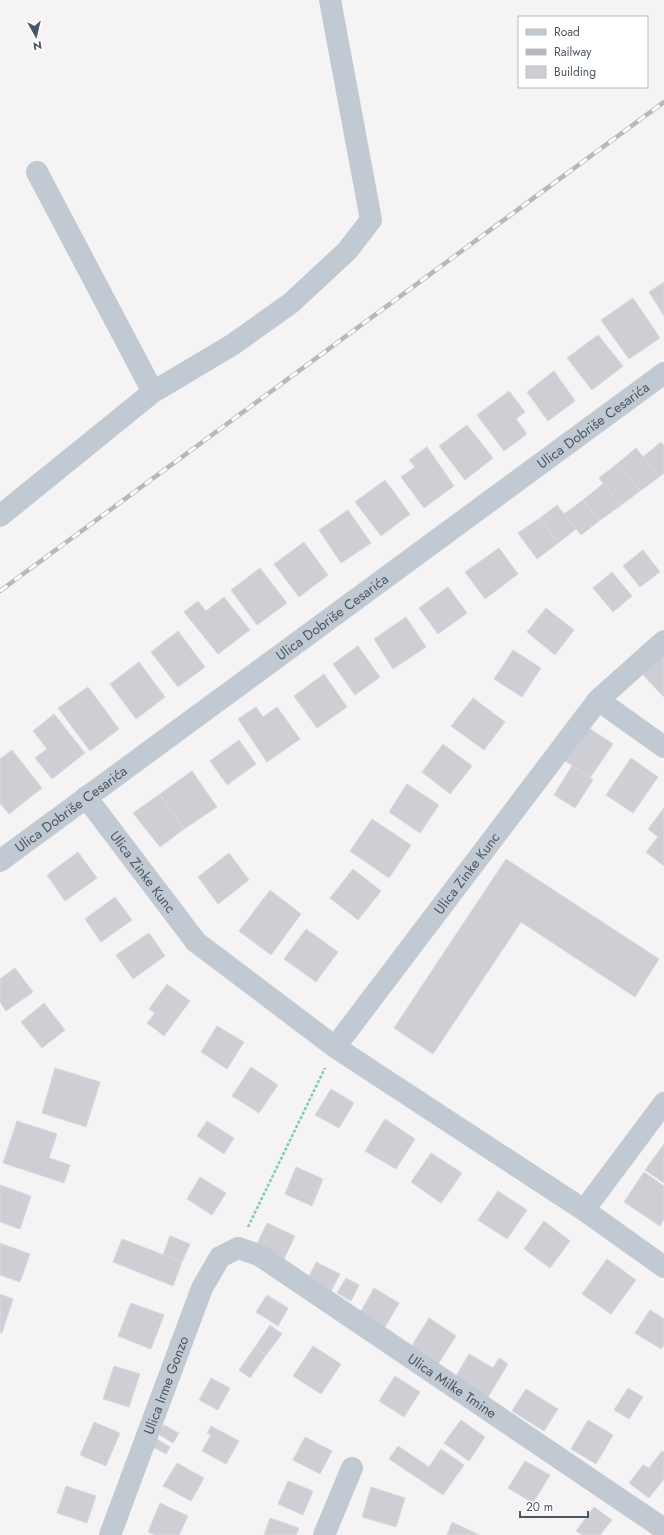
<svg xmlns="http://www.w3.org/2000/svg" width="664" height="1535" font-family="Jost,sans-serif">
  <rect width="100%" height="100%" fill="#f5f3f3"/>
  <g fill="#cdcfd5" stroke="#d7d9de">
    <path d="M 664,282 L 664,316 L 649,292 Z"/>
    <path d="M 633,298 L 660,338 L 629,359 L 601,320 Z"/>
    <path d="M 598,335 L 623,366 L 592,390 L 567,358 Z"/>
    <path d="M 554,371 L 575,401 L 548,421 L 527,392 Z"/>
    <path d="M 509,391 L 525,412 L 516,419 L 527,434 L 504,451 L 477,415 Z"/>
    <path d="M 467,425 L 493,458 L 465,480 L 439,446 Z"/>
    <path d="M 661,442 L 664,446 L 664,473 L 659,477 L 643,457 Z"/>
    <path d="M 427,447 L 454,486 L 424,508 L 401,477 L 415,467 L 409,460 Z"/>
    <path d="M 636,448 L 659,477 L 640,491 L 618,463 Z"/>
    <path d="M 618,463 L 640,491 L 620,506 L 599,478 Z"/>
    <path d="M 385,480 L 410,514 L 381,536 L 355,502 Z"/>
    <path d="M 604,483 L 620,506 L 599,521 L 583,500 Z"/>
    <path d="M 583,500 L 599,521 L 581,535 L 564,514 Z"/>
    <path d="M 557,505 L 576,529 L 558,543 L 540,518 Z"/>
    <path d="M 348,510 L 371,543 L 341,563 L 319,530 Z"/>
    <path d="M 540,518 L 558,543 L 537,559 L 518,533 Z"/>
    <path d="M 304,542 L 328,575 L 299,597 L 274,564 Z"/>
    <path d="M 499,548 L 518,574 L 485,599 L 465,572 Z"/>
    <path d="M 643,550 L 660,572 L 640,587 L 623,566 Z"/>
    <path d="M 260,568 L 287,603 L 257,625 L 231,590 Z"/>
    <path d="M 612,572 L 632,596 L 613,612 L 593,588 Z"/>
    <path d="M 448,587 L 467,613 L 438,634 L 419,608 Z"/>
    <path d="M 224,597 L 250,630 L 218,654 L 184,612 L 198,601 L 206,611 Z"/>
    <path d="M 546,608 L 574,630 L 555,655 L 527,632 Z"/>
    <path d="M 406,617 L 426,647 L 393,669 L 374,639 Z"/>
    <path d="M 178,631 L 205,667 L 178,687 L 151,652 Z"/>
    <path d="M 358,646 L 380,677 L 355,695 L 333,664 Z"/>
    <path d="M 513,650 L 541,668 L 522,697 L 494,679 Z"/>
    <path d="M 664,651 L 664,697 L 641,673 Z"/>
    <path d="M 139,662 L 165,697 L 136,719 L 110,684 Z"/>
    <path d="M 324,674 L 347,707 L 317,728 L 294,696 Z"/>
    <path d="M 88,687 L 119,729 L 90,751 L 58,708 Z"/>
    <path d="M 473,698 L 505,722 L 484,750 L 451,726 Z"/>
    <path d="M 256,707 L 263,717 L 277,707 L 300,739 L 267,762 L 238,719 Z"/>
    <path d="M 54,714 L 85,753 L 52,779 L 35,758 L 47,749 L 33,731 Z"/>
    <path d="M 586,726 L 613,744 L 590,778 L 564,760 Z"/>
    <path d="M 239,740 L 256,764 L 227,785 L 210,761 Z"/>
    <path d="M 443,744 L 472,766 L 450,794 L 422,772 Z"/>
    <path d="M 12,750 L 42,788 L 9,814 L 0,803 L 0,759 Z"/>
    <path d="M 631,758 L 658,777 L 633,813 L 606,795 Z"/>
    <path d="M 572,766 L 593,780 L 575,808 L 554,795 Z"/>
    <path d="M 192,771 L 217,807 L 184,829 L 160,794 Z"/>
    <path d="M 407,784 L 439,805 L 420,833 L 389,812 Z"/>
    <path d="M 160,794 L 184,829 L 160,847 L 133,813 Z"/>
    <path d="M 664,808 L 664,866 L 646,852 L 658,837 L 648,829 Z"/>
    <path d="M 372,819 L 411,845 L 389,878 L 350,851 Z"/>
    <path d="M 78,852 L 97,878 L 65,901 L 47,875 Z"/>
    <path d="M 229,853 L 249,880 L 218,904 L 198,877 Z"/>
    <path d="M 506,859 L 659,959 L 635,997 L 521,922 L 433,1054 L 394,1028 Z"/>
    <path d="M 353,869 L 381,891 L 358,920 L 330,898 Z"/>
    <path d="M 270,890 L 301,914 L 271,955 L 239,931 Z"/>
    <path d="M 115,897 L 132,920 L 101,942 L 85,919 Z"/>
    <path d="M 306,929 L 338,952 L 316,982 L 284,959 Z"/>
    <path d="M 149,933 L 165,956 L 133,979 L 116,955 Z"/>
    <path d="M 15,968 L 33,992 L 6,1011 L 0,1002 L 0,979 Z"/>
    <path d="M 167,984 L 190,1001 L 164,1036 L 147,1023 L 155,1013 L 149,1009 Z"/>
    <path d="M 44,1003 L 65,1030 L 42,1048 L 21,1022 Z"/>
    <path d="M 217,1026 L 244,1042 L 227,1069 L 201,1052 Z"/>
    <path d="M 251,1067 L 278,1085 L 259,1113 L 232,1096 Z"/>
    <path d="M 55,1068 L 100,1082 L 86,1127 L 42,1113 Z"/>
    <path d="M 331,1089 L 354,1103 L 339,1128 L 315,1115 Z"/>
    <path d="M 385,1119 L 415,1139 L 396,1169 L 365,1151 Z"/>
    <path d="M 17,1121 L 57,1134 L 49,1158 L 70,1165 L 64,1183 L 3,1163 Z"/>
    <path d="M 207,1121 L 234,1138 L 224,1154 L 197,1136 Z"/>
    <path d="M 664,1144 L 664,1183 L 645,1170 Z"/>
    <path d="M 431,1153 L 462,1173 L 441,1203 L 411,1182 Z"/>
    <path d="M 296,1167 L 323,1179 L 312,1206 L 285,1194 Z"/>
    <path d="M 644,1172 L 664,1186 L 664,1219 L 660,1226 L 624,1202 Z"/>
    <path d="M 200,1177 L 226,1193 L 212,1215 L 187,1199 Z"/>
    <path d="M 0,1185 L 31,1196 L 20,1229 L 0,1222 Z"/>
    <path d="M 498,1191 L 527,1210 L 507,1239 L 478,1220 Z"/>
    <path d="M 544,1221 L 570,1241 L 550,1268 L 524,1249 Z"/>
    <path d="M 267,1223 L 295,1236 L 283,1261 L 255,1248 Z"/>
    <path d="M 170,1236 L 190,1244 L 182,1262 L 163,1255 Z"/>
    <path d="M 122,1239 L 182,1262 L 173,1286 L 113,1262 Z"/>
    <path d="M 0,1243 L 30,1254 L 20,1282 L 0,1275 Z"/>
    <path d="M 607,1259 L 636,1280 L 611,1314 L 582,1294 Z"/>
    <path d="M 316,1262 L 340,1274 L 330,1293 L 307,1281 Z"/>
    <path d="M 346,1278 L 359,1285 L 351,1301 L 337,1293 Z"/>
    <path d="M 374,1288 L 399,1303 L 385,1327 L 360,1313 Z"/>
    <path d="M 0,1294 L 13,1299 L 2,1333 L 0,1332 Z"/>
    <path d="M 267,1295 L 288,1308 L 278,1326 L 256,1312 Z"/>
    <path d="M 131,1303 L 164,1315 L 151,1349 L 118,1336 Z"/>
    <path d="M 650,1310 L 664,1319 L 664,1345 L 661,1349 L 635,1333 Z"/>
    <path d="M 429,1318 L 456,1336 L 438,1364 L 411,1347 Z"/>
    <path d="M 270,1325 L 282,1334 L 266,1355 L 255,1347 Z"/>
    <path d="M 313,1346 L 341,1364 L 321,1394 L 293,1376 Z"/>
    <path d="M 255,1347 L 266,1355 L 250,1378 L 239,1370 Z"/>
    <path d="M 469,1354 L 493,1368 L 499,1358 L 508,1364 L 488,1397 L 455,1378 Z"/>
    <path d="M 114,1366 L 140,1374 L 129,1407 L 103,1399 Z"/>
    <path d="M 395,1376 L 420,1392 L 404,1417 L 379,1401 Z"/>
    <path d="M 211,1378 L 230,1388 L 218,1410 L 199,1400 Z"/>
    <path d="M 628,1388 L 643,1397 L 629,1419 L 614,1410 Z"/>
    <path d="M 526,1389 L 558,1409 L 544,1431 L 512,1411 Z"/>
    <path d="M 461,1420 L 485,1437 L 469,1461 L 444,1443 Z"/>
    <path d="M 588,1420 L 613,1435 L 596,1464 L 571,1449 Z"/>
    <path d="M 94,1422 L 120,1433 L 106,1466 L 80,1455 Z"/>
    <path d="M 164,1425 L 179,1433 L 173,1443 L 158,1434 Z"/>
    <path d="M 211,1426 L 239,1441 L 226,1464 L 202,1451 L 211,1435 L 207,1433 Z"/>
    <path d="M 305,1437 L 332,1451 L 320,1474 L 293,1460 Z"/>
    <path d="M 157,1439 L 170,1447 L 166,1454 L 153,1447 Z"/>
    <path d="M 398,1446 L 429,1467 L 441,1449 L 464,1465 L 443,1495 L 389,1459 Z"/>
    <path d="M 662,1451 L 664,1452 L 664,1479 L 649,1498 L 629,1483 L 643,1465 L 649,1468 Z"/>
    <path d="M 525,1461 L 550,1475 L 533,1503 L 508,1488 Z"/>
    <path d="M 177,1463 L 204,1478 L 191,1501 L 163,1486 Z"/>
    <path d="M 288,1481 L 313,1491 L 303,1515 L 278,1504 Z"/>
    <path d="M 66,1486 L 96,1496 L 87,1523 L 57,1513 Z"/>
    <path d="M 371,1487 L 405,1498 L 396,1527 L 362,1517 Z"/>
    <path d="M 160,1503 L 188,1516 L 179,1535 L 155,1535 L 148,1532 Z"/>
    <path d="M 594,1507 L 612,1520 L 600,1535 L 583,1535 L 576,1531 Z"/>
    <path d="M 270,1518 L 299,1528 L 296,1535 L 264,1535 Z"/>
    <path d="M 452,1522 L 479,1535 L 447,1535 Z"/>
  </g>
  <g fill="none" stroke-linecap="round" stroke-linejoin="round">
    <path stroke="#7ad0a6" stroke-width="2.5" stroke-dasharray="3 2" stroke-linecap="butt" d="M 248,1227 L 325,1068"/>
    <g stroke="#c1cad2" stroke-width="22">
      <path d="M 37,172 L 153,392"/>
      <path d="M 0,516 L 153,392 L 232,345 L 291,303 L 347,251 L 371,220 L 330,0"/>
      <path d="M 598,700 L 664,747"/>
      <path id="s1" d="M 86,797 L 196,942 L 335,1047 L 584,1210 L 664,1267"/>
      <path id="s2" d="M 0,861 L 664,373"/>
      <path id="s3" d="M 335,1047 L 598,700 L 664,641"/>
      <path d="M 584,1210 L 664,1103"/>
      <path id="s4" d="M 110,1535 L 202,1288 L 220,1257 L 238,1248 L 259,1255 L 664,1529"/>
      <path d="M 324,1535 L 352,1468"/>
    </g>
    <defs>
      <path id="rail" d="M 0,591 L 664,102"/>
    </defs>
    <use href="#rail" stroke="#b5b8bd" stroke-width="4.5"/>
    <use href="#rail" stroke="#fff" stroke-width="3" stroke-dasharray="9" stroke-linecap="butt"/>
  </g>
  <g text-anchor="middle" stroke-width="4" stroke-linejoin="round" paint-order="stroke">
    <g font-size="14" fill="#4a5661" stroke="#fff">
      <text dy="5" stroke="none"><textPath href="#s2" startOffset="736">Ulica Dobriše Cesarića</textPath></text>
      <text dy="5" stroke="none"><textPath href="#s2" startOffset="412">Ulica Dobriše Cesarića</textPath></text>
      <text dy="5" stroke="none"><textPath href="#s2" startOffset="88">Ulica Dobriše Cesarića</textPath></text>
      <text dy="5" stroke="none"><textPath href="#s1" startOffset="94">Ulica Zinke Kunc</textPath></text>
      <text dy="5" stroke="none"><textPath href="#s3" startOffset="218">Ulica Zinke Kunc</textPath></text>
      <text dy="5" stroke="none"><textPath href="#s4" startOffset="160">Ulica Irme Gonzo</textPath></text>
      <text dy="5" stroke="none"><textPath href="#s4" startOffset="575">Ulica Milke Tmine</textPath></text>
    </g>
  </g>
  <rect x="518" y="16" width="130" height="72" fill="#ffffff" stroke="#b7bbc0"/>
  <rect x="526" y="29" width="20" height="6" fill="#c1cad2" stroke="#b7bbc0"/>
  <text x="554" y="36" font-size="12" fill="#4a5661">Road</text>
  <rect x="526" y="49" width="20" height="6" fill="#b5b8bd" stroke="#b7bbc0"/>
  <text x="554" y="56" font-size="12" fill="#4a5661">Railway</text>
  <rect x="526" y="66" width="20" height="12" fill="#cdcfd5" stroke="#b7bbc0"/>
  <text x="554" y="76" font-size="12" fill="#4a5661">Building</text>
  <g transform="translate(36 36) rotate(172)" stroke="#ffffff" stroke-width="3" paint-order="stroke">
  <path d="M0-3L7 15L0 10L-7 15Z" fill="#4a5661"/>
  <text y="-6" font-size="11" font-weight="bold" text-anchor="middle" fill="#4a5661">N</text>
  </g>
  <path d="M520 1511v6h68v-6" fill="none" stroke="#4a5661" stroke-width="2"/>
  <text x="526" y="1511" font-size="12" fill="#4a5661" stroke="#ffffff" stroke-width="3" paint-order="stroke">20 m</text>
</svg>
